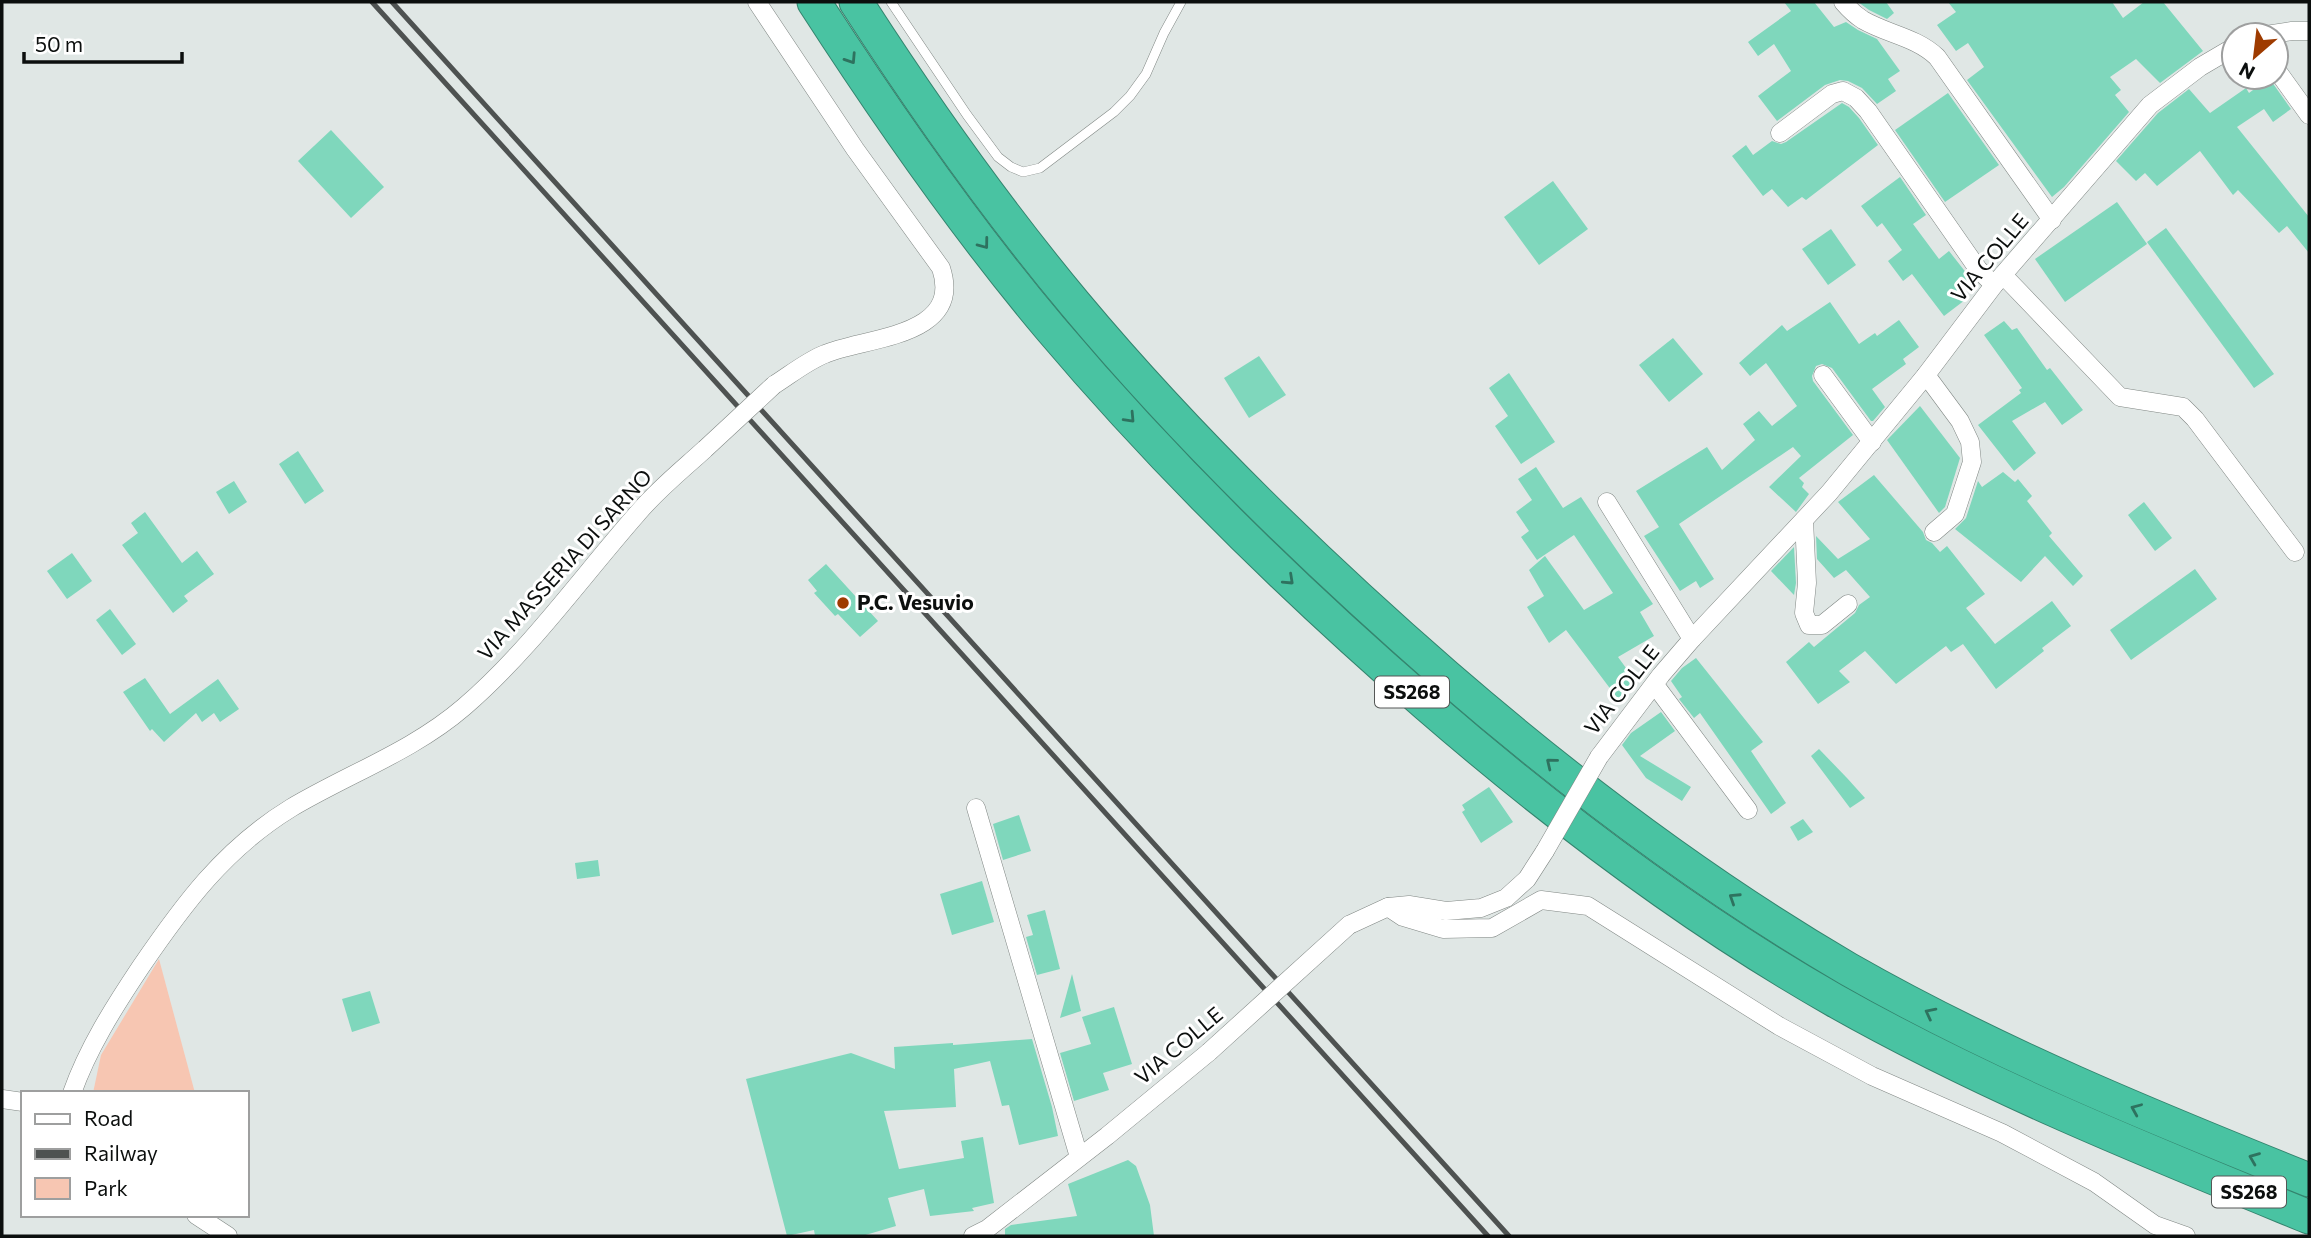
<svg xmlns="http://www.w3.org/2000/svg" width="2311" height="1238" font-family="Commissioner,sans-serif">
  <rect width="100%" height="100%" fill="#e0e7e5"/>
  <path fill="#f7c6b2" d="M 159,959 L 195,1093 L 93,1093 L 101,1055 Z"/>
  <g fill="#7fd7bc">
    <path d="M 1784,2 L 1814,2 L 1834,27 L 1846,22 L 1858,30 L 1877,39 L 1900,71 L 1888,79 L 1896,91 L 1877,104 L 1862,88 L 1848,81 L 1840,80 L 1825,85 L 1777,121 L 1758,96 L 1791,71 L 1774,44 L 1758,56 L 1748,42 L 1791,11 Z"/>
    <path d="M 1858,2 L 1886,2 L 1894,13 L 1887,19 L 1869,10 Z"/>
    <path d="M 1948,2 L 2112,2 L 2123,18 L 2144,2 L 2163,2 L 2203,51 L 2160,83 L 2136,59 L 2110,77 L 2121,90 L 2115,95 L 2129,112 L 2064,187 L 2052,197 L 1967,80 L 1984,67 L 1968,43 L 1956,51 L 1937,25 L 1956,12 Z"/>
    <path d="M 2269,78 L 2291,109 L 2273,122 L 2264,109 L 2237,127 L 2309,217 L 2309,253 L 2287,226 L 2279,233 L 2238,190 L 2233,195 L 2200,151 L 2157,186 L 2145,173 L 2136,181 L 2116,161 L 2158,113 L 2189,89 L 2210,113 L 2246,88 L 2249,93 Z"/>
    <path d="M 1948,93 L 1999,165 L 1945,202 L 1895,130 Z"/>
    <path d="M 1842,103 L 1849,107 L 1859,118 L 1878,145 L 1806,200 L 1802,197 L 1788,207 L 1772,189 L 1763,196 L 1732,156 L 1746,145 L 1753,155 L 1772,141 L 1781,144 L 1786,142 Z"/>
    <path d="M 331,130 L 384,187 L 351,218 L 298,161 Z"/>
    <path d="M 1900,177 L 1926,215 L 1913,224 L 1939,259 L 1949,251 L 1971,279 L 1958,290 L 1965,300 L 1944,316 L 1912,274 L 1903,281 L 1888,261 L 1902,250 L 1882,223 L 1877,227 L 1861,206 Z"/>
    <path d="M 1553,181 L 1588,229 L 1539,265 L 1504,217 Z"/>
    <path d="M 2117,202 L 2147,244 L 2065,302 L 2035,259 Z"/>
    <path d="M 2166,228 L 2274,374 L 2254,388 L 2147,242 Z"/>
    <path d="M 1831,229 L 1856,265 L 1828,285 L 1802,249 Z"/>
    <path d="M 1830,302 L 1859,344 L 1875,333 L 1877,336 L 1899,320 L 1919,347 L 1903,359 L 1906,364 L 1872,389 L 1885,407 L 1873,421 L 1871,421 L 1832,368 L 1822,364 L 1816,366 L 1812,376 L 1813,381 L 1853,435 L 1799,478 L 1804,483 L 1802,487 L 1809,494 L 1796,512 L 1769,487 L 1801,456 L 1793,447 L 1679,524 L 1714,579 L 1700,588 L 1696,581 L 1680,591 L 1644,536 L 1659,527 L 1636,491 L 1707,447 L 1722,470 L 1755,440 L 1743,424 L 1759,411 L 1772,426 L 1797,406 L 1766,363 L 1750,376 L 1739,363 L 1782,325 L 1787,331 Z"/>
    <path d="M 2004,321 L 2012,330 L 2017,328 L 2047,370 L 2050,368 L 2083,410 L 2062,425 L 2045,402 L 2012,421 L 2036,453 L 2014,471 L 1978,425 L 2021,393 L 2019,390 L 2022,388 L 1984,335 Z"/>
    <path d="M 1673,338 L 1703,374 L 1669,402 L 1639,365 Z"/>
    <path d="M 1259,356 L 1286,395 L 1249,418 L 1224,378 Z"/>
    <path d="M 1509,373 L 1555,442 L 1521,464 L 1495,426 L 1508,416 L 1489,388 Z"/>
    <path d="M 1920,406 L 1960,458 L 1945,507 L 1939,513 L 1887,440 Z"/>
    <path d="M 298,451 L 324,491 L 305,504 L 279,464 Z"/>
    <path d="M 1536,467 L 1563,508 L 1581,497 L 1653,604 L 1640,612 L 1654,636 L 1618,657 L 1637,683 L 1618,699 L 1566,630 L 1549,643 L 1527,607 L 1544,596 L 1529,570 L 1545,556 L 1584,610 L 1613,593 L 1574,535 L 1537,560 L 1521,537 L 1529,531 L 1516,512 L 1532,500 L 1518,479 Z"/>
    <path d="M 2003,472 L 2015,482 L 2018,479 L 2032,496 L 2027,501 L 2052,533 L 2049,536 L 2083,576 L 2073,586 L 2045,556 L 2021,582 L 1955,529 L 1966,518 L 1978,481 L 1982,487 Z"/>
    <path d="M 1874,475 L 1923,532 L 1926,540 L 1932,543 L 1940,552 L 1947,546 L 1985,594 L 1966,608 L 1995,644 L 2052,601 L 2071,626 L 2042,648 L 2044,651 L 1996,689 L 1963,644 L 1951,652 L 1946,646 L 1896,684 L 1865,651 L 1839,671 L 1850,682 L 1818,704 L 1786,662 L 1809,642 L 1814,647 L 1855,613 L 1859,605 L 1870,597 L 1846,570 L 1834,578 L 1817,559 L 1816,536 L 1838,559 L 1870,539 L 1838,502 Z"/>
    <path d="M 234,481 L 247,502 L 229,514 L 216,492 Z"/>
    <path d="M 2144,502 L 2172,538 L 2155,551 L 2128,515 Z"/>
    <path d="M 145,512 L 182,563 L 197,551 L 214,574 L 184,596 L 188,601 L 173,613 L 122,545 L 138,533 L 131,523 Z"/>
    <path d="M 1794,547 L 1796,583 L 1794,595 L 1771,571 Z"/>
    <path d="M 72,553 L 92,581 L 67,599 L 47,571 Z"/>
    <path d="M 826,564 L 878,621 L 860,637 L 838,614 L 835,616 L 814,593 L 817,591 L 808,580 Z"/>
    <path d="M 2195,569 L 2217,599 L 2131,660 L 2110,630 Z"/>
    <path d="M 110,609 L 136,644 L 122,655 L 96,620 Z"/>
    <path d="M 1696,658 L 1763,742 L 1751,751 L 1786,803 L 1771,814 L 1700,713 L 1694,718 L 1679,699 L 1682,697 L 1671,681 L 1682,668 Z"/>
    <path d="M 145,678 L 170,714 L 218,679 L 239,709 L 220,722 L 214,713 L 202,722 L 196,713 L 164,742 L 152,729 L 150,731 L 123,692 Z"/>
    <path d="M 1661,712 L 1675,731 L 1640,756 L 1691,787 L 1682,801 L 1646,778 L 1622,745 L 1631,733 Z"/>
    <path d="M 1819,749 L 1847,778 L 1865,798 L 1850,808 L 1811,756 Z"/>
    <path d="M 1489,787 L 1513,822 L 1481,843 L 1462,812 L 1465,810 L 1462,805 Z"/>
    <path d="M 1019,815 L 1031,851 L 1003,860 L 993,824 Z"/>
    <path d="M 1803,819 L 1813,832 L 1798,841 L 1790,827 Z"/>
    <path d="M 598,860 L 600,876 L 577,879 L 575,863 Z"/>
    <path d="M 982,881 L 994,922 L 952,935 L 940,894 Z"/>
    <path d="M 1045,910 L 1060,969 L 1037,975 L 1026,937 L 1033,935 L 1027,915 Z"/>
    <path d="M 1072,974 L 1081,1011 L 1060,1018 Z"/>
    <path d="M 370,991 L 380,1023 L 352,1032 L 342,999 Z"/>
    <path d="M 1114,1007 L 1132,1064 L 1103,1073 L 1109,1090 L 1074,1101 L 1060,1053 L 1091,1044 L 1082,1017 Z"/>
    <path d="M 1032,1039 L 1052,1107 L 1058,1136 L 1019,1145 L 1009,1105 L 1002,1106 L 990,1061 L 954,1069 L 956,1107 L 884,1111 L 899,1169 L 964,1158 L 961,1141 L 983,1137 L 994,1203 L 972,1208 L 974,1211 L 930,1216 L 924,1189 L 888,1198 L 896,1226 L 862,1236 L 815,1236 L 814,1230 L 787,1236 L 746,1079 L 851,1053 L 895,1069 L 894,1047 L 953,1043 L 953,1045 Z"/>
    <path d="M 1128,1160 L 1136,1166 L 1150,1205 L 1154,1236 L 1005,1236 L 1005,1229 L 1011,1225 L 1077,1216 L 1068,1184 Z"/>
  </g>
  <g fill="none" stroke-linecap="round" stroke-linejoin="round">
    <defs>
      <path id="lane" d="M 891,2 L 967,115 L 998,157 L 1011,167 L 1023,172 L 1040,168 L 1114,112 L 1130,96 L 1146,74 L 1164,33 L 1181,2"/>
      <g id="street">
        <path d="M 757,2 L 855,149 L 941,268 C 964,338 864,337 825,354 C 807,361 790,375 774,385"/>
        <path d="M 1843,2 C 1849,9 1855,15 1863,20 C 1887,34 1916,37 1937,57 L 2052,220"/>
        <path d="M 2266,35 L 2292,31 L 2309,31"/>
        <path d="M 2276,69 L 2309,115"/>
        <path d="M 1780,133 L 1832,94 L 1843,91 L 1856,98 L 1868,111 L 1978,269 L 1994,285"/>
        <path d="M 2003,275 L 2120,397 L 2183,407 L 2195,419 L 2295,552"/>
        <path d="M 1823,375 L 1872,442"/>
        <path d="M 1926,375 L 1960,421 L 1970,442 L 1972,462 L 1955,514 L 1934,532"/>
        <path d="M 1607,502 L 1692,639"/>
        <path d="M 1804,520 L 1807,583 L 1804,613 L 1809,625 L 1822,625 L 1848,604"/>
        <path d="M 1655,685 L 1748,810"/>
        <path d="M 1599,757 L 1661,675 L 1692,639 L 1829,493 L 1926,375 L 1994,285 L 2150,105 L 2200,67 L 2234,47"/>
        <path d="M 976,808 L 1079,1157"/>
        <path d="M 1388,907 L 1403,917 L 1443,929 L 1492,928 L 1541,900 L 1588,906 L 1779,1026 L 1872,1076 L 2002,1133 L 2094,1182 L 2155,1225 L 2186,1236"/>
        <path d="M 1349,925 L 1388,907 L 1409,905 L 1446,911 L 1481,908 L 1506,898 L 1527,879 L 1545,851"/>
        <path d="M 72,1093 C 88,1048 114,1007 140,968 C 183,905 224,849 291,808 C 348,774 413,751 464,707 C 529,651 580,579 637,514 C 657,490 682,470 705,449"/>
        <path d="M 2,1099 L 23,1102"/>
        <path d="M 196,1215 L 228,1236"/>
        <path d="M 973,1236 L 987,1229 L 1107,1136 L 1209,1052"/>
      </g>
      <g id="highway">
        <path d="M 814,2 C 887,115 964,226 1051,329 C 1166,465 1293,589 1427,705 C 1554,815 1688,917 1834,1000 C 1986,1086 2148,1151 2309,1217"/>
        <path d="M 856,2 C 923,106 995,208 1075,304 C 1187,438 1314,561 1446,676 C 1572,785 1704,885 1848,969 C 1995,1053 2152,1117 2309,1180"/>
      </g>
    </defs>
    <use href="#lane" stroke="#808784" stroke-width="10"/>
    <use href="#street" stroke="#808784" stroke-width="19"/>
    <use href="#highway" stroke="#34846e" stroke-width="35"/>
    <use href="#lane" stroke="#fff" stroke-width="9"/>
    <use href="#street" stroke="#fff" stroke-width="18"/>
    <use href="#highway" stroke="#49c3a2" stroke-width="33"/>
    <g stroke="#4e5251" stroke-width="5">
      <path d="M 372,2 L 1488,1236"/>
      <path d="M 392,2 L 1509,1236"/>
    </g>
    <defs>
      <g id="street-bridge">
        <path d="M 705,449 L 774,385"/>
        <path d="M 1545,851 L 1599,757"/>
        <path d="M 1209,1052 L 1349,925"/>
      </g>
    </defs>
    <use href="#street-bridge" stroke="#808784" stroke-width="19" stroke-linecap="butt"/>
    <use href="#street-bridge" stroke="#fff" stroke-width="18"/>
  </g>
  <defs><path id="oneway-chevron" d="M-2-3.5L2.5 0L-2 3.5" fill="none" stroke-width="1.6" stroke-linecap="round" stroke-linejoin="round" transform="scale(1.75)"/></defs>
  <g stroke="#2e725f">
    <use href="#oneway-chevron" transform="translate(851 59) rotate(57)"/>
    <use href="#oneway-chevron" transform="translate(984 244) rotate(53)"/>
    <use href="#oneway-chevron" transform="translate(1130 418) rotate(47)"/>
    <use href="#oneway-chevron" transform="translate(1289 580) rotate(43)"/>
    <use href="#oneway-chevron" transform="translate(1551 763) rotate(-141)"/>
    <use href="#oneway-chevron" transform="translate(1734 898) rotate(-147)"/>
    <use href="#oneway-chevron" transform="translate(1930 1013) rotate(-153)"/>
    <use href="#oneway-chevron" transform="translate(2136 1109) rotate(-157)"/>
    <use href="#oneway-chevron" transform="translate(2254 1158) rotate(-158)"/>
  </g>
  <circle fill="#9e3b00" stroke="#fff" stroke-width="2.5" cx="843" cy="603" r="7"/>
  <g text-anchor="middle" stroke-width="6" stroke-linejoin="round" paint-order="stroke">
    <g fill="#fff" stroke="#555756" stroke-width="2">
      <rect x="1375" y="676.5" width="74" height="31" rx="5"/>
      <rect x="2212" y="1176.5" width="74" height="31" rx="5"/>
    </g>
    <g font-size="19" font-weight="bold" fill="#0c0f0e">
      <text x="1412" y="699">SS268</text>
      <text x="2249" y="1199">SS268</text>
    </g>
    <g font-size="21" fill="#0c0f0e" stroke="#fff">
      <text transform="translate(1990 258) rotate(-50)" y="7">VIA COLLE</text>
      <text transform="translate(565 565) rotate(-48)" y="7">VIA MASSERIA DI SARNO</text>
      <text transform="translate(1622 690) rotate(-52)" y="7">VIA COLLE</text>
      <text transform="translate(1179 1046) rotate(-40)" y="7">VIA COLLE</text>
    </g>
    <g font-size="21" font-weight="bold" fill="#0c0f0e" stroke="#fff" text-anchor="start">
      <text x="857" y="610">P.C. Vesuvio</text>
    </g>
  </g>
  <rect width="2311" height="1238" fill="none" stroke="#0c0f0e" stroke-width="7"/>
  <rect x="21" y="1091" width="228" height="126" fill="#ffffff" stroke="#9e9f9f" stroke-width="2"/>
  <rect x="35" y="1114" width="35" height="10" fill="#ffffff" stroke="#9e9f9f" stroke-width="2"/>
  <text x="84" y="1126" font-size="21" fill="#0c0f0e">Road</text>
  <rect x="35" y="1149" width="35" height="10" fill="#4e5251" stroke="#9e9f9f" stroke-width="2"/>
  <text x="84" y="1161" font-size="21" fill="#0c0f0e">Railway</text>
  <rect x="35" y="1178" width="35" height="21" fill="#f7c6b2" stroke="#9e9f9f" stroke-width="2"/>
  <text x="84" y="1196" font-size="21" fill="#0c0f0e">Park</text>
  <g transform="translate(2255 56) rotate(208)"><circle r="33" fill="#ffffff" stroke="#9e9f9f" stroke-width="2"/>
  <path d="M0-5L12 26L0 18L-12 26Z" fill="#9e3b00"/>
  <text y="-10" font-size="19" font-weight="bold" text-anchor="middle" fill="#0c0f0e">N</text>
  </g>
  <path d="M24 52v10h158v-10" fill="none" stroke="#0c0f0e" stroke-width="3.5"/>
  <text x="35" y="52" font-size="21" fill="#0c0f0e" stroke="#ffffff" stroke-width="5" paint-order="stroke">50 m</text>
</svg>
